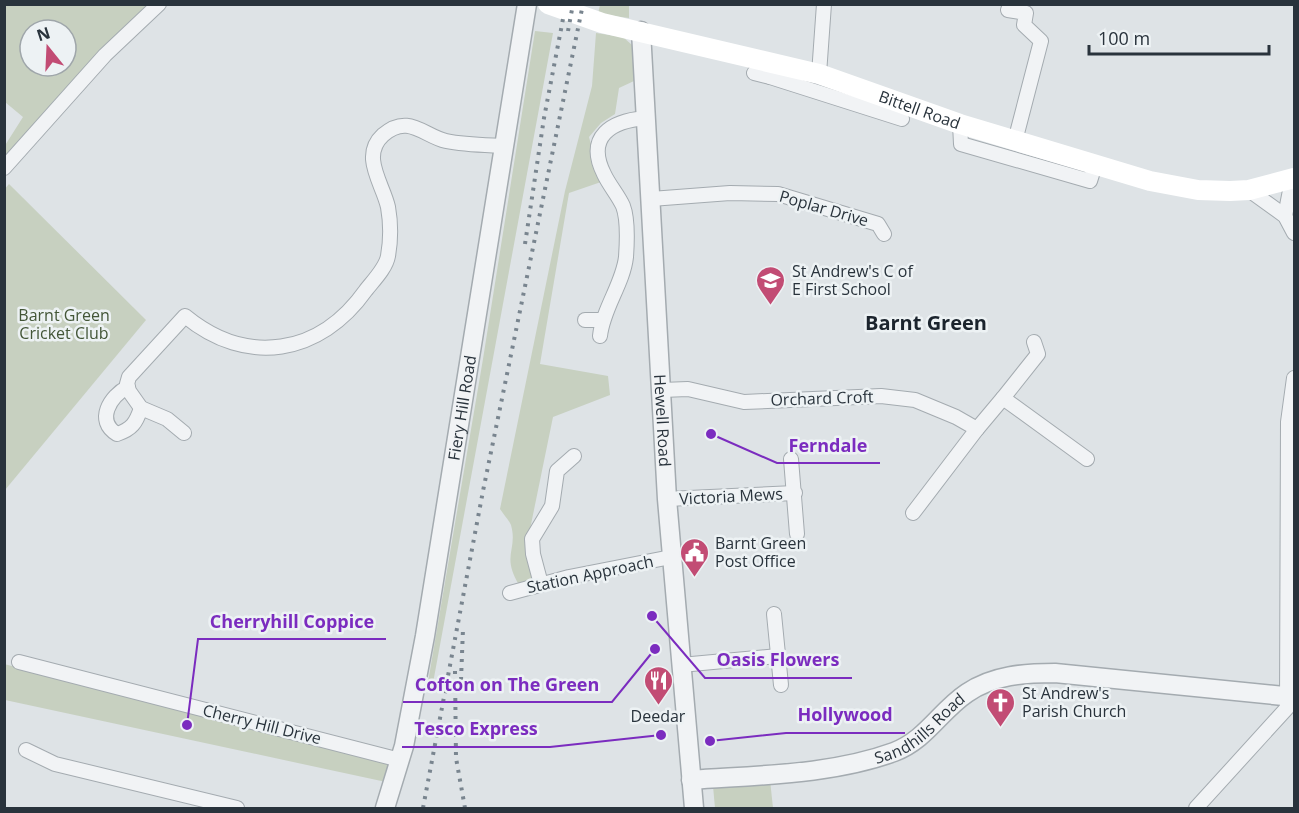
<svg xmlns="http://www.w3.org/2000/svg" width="1299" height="813" font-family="'Open Sans',sans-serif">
  <rect width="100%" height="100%" fill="#dee3e6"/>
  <g fill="#c7d0c0" fill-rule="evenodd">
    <path d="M 5,5 L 152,5 L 100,50 L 5,161 L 4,147 L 23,117 L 5,102 ZM 30,30 L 66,30 L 66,66 L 30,66 Z"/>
    <path d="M 600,5 L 629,5 L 629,18 L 598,14 Z"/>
    <path d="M 535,31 L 553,33 L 433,683 L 428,682 L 483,359 Z"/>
    <path d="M 596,33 L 623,37 L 632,45 L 634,81 L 619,88 L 615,114 L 601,123 L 589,137 L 601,182 L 569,193 L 540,364 L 608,376 L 610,395 L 553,417 L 527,544 L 536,581 L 519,585 C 501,555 518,550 511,525 C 509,520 503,514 500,509 L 565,191 L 592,86 Z"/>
    <path d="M 9,184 L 146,320 L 5,490 L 4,190 Z"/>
    <path d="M 4,664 L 391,761 L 386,782 L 5,700 Z"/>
    <path d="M 770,780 L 773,808 L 715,808 L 713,786 Z"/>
  </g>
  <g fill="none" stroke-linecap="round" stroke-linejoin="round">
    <defs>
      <g id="minor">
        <path d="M 1008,10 L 1026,13 L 1024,25 L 1041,41 L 1015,141"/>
        <path d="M 754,73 L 770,77 L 773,71"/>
        <path d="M 819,74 L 824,4"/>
        <path d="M 770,77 L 902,119"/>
        <path d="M 960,124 L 961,144 L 1090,181 L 1095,165"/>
        <path d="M 4,168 L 105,55 L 159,4"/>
        <path d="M 1249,190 L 1285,216 L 1294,233"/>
        <path d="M 651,199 L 730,193 L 778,194 L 878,224 L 884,234"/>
        <path d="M 1285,216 L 1292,180"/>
        <path d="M 585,320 L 602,320"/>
        <path d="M 600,336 C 603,308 623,284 626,257 C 627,243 628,219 623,206 C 618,195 609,185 604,174 C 585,136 612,121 645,118"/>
        <path d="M 128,387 C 110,396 95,421 117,434 C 132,429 136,423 141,408"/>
        <path d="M 662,390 L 688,389 L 744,402 L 881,396 L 915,400 L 956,417 L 977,429 L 1003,398 L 1087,459"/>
        <path d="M 1003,398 L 1038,354 L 1034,342"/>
        <path d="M 184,433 L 167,419 L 141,408 L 129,391 L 127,384 L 129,377 L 185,316 C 247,367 320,355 366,290 C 373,281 386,268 388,256 C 391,239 391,224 388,207 C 383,184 360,156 383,135 C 408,113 424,136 446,141 C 465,145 485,145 505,146"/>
        <path d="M 791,459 L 797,534"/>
        <path d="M 667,499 L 795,493"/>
        <path d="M 913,513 L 977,429"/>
        <path d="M 541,584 L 533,554 L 532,539 L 552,506 L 557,471 L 574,456"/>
        <path d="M 510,593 L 569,577 L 671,557"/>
        <path d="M 774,614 L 781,685"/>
        <path d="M 19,662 L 400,760"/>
        <path d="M 681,665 L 778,656"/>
        <path d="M 26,750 L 55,764 L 237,808"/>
        <path d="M 1196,808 L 1287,708 L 1288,422 L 1294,378"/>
      </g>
      <g id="tertiary">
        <path id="s1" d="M 641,31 L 667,499 L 694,808"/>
        <path id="s2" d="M 691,780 C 758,775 831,775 894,752 C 926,740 940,711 967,693 C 993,675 1025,673 1055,673 L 1294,697"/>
        <path id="s3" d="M 385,808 L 404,746 L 425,636 L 527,4"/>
      </g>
    </defs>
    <use href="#minor" stroke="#a4abb0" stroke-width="16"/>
    <use href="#tertiary" stroke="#a4abb0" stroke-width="21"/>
    <use href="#minor" stroke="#f1f3f5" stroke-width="14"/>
    <use href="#tertiary" stroke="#f1f3f5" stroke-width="18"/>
    <path stroke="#fff" stroke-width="20" id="s4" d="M 548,4 L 602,23 L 819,74 L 960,124 L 1150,181 L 1198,190 L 1230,191 L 1249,190 L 1294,178"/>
    <g stroke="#79858f" stroke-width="4" stroke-dasharray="3 6" stroke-linecap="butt">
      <path d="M 568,31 L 573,4"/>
      <path d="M 525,244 L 544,118 L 563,19"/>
      <path d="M 455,671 L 456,758 L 465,808"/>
      <path d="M 461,680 L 463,629"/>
      <path d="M 423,808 L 483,491 L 583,4"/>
    </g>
  </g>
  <defs>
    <symbol id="school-pin" viewBox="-11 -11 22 30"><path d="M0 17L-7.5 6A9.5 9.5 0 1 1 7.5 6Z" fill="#c24c74" stroke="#edf2f4"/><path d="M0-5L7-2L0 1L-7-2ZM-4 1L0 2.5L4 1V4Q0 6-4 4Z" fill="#fff"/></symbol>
    <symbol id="civic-pin" viewBox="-11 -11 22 30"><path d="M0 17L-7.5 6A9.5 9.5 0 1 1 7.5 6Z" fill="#c24c74" stroke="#edf2f4"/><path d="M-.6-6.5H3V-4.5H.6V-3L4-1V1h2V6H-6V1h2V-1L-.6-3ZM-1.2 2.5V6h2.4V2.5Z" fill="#fff"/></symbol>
    <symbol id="restaurant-pin" viewBox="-11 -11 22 30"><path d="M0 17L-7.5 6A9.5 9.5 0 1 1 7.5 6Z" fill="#c24c74" stroke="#edf2f4"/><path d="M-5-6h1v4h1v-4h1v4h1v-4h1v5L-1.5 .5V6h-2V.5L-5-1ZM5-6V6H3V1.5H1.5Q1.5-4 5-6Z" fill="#fff"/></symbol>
    <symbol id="church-pin" viewBox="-11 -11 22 30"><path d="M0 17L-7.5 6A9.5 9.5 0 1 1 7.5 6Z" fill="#c24c74" stroke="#edf2f4"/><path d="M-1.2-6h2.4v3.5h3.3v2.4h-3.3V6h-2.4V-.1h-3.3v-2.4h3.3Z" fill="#fff"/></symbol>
  </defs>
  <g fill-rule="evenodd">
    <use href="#school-pin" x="754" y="264" width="33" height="45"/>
    <use href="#civic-pin" x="678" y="536" width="33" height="45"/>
    <use href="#restaurant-pin" x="642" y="664" width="33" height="45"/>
    <use href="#church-pin" x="984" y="686" width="33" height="45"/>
  </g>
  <g text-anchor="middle" stroke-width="5" stroke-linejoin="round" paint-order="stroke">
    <g font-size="16" fill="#29333c" stroke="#edf2f4">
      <text dy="6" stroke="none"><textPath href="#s4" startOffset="387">Bittell Road</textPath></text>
      <text transform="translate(824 208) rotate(16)" y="6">Poplar Drive</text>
      <text transform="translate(822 398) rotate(-2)" y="6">Orchard Croft</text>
      <text dy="6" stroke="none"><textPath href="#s3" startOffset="408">Fiery Hill Road</textPath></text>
      <text dy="6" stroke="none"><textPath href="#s1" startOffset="390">Hewell Road</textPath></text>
      <text transform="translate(731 496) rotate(-3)" y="6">Victoria Mews</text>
      <text transform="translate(590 574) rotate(-12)" y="6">Station Approach</text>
      <text transform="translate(262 724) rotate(14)" y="6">Cherry Hill Drive</text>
      <text dy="6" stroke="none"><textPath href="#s2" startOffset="240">Sandhills Road</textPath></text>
    </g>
    <g font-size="16" fill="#29333c" stroke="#edf2f4" text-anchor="start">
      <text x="792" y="277">St Andrew's C of<tspan x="792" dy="18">E First School</tspan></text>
      <text x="715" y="549">Barnt Green<tspan x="715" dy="18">Post Office</tspan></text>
      <text x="1022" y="699">St Andrew's<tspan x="1022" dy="18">Parish Church</tspan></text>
      <text x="658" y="722" text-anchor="middle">Deedar</text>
    </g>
    <g font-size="16" fill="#435637" stroke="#edf2f4">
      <text x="64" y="321">Barnt Green<tspan x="64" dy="18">Cricket Club</tspan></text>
    </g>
    <g font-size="20" font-weight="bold" fill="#1b242d" stroke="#edf2f4">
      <text x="926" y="330">Barnt Green</text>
    </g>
  </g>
  <path fill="none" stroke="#7b2cbf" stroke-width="2" d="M711 434L777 463H880M187 725L198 639H386M652 616L705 678H852M655 649L612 702H403M710 741L786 733H905M661 735L550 747H402"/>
  <g fill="#7b2cbf" stroke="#edf2f4" stroke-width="2">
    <circle cx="711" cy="434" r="6"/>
    <circle cx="187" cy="725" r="6"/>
    <circle cx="652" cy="616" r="6"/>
    <circle cx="655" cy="649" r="6"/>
    <circle cx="710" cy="741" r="6"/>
    <circle cx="661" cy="735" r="6"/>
  </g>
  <g font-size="18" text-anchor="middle" font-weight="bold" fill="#7b2cbf" stroke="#edf2f4" stroke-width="5" stroke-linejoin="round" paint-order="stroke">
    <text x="828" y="452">Ferndale</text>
    <text x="292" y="628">Cherryhill Coppice</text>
    <text x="778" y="666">Oasis Flowers</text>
    <text x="507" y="691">Cofton on The Green</text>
    <text x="845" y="721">Hollywood</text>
    <text x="476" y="735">Tesco Express</text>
  </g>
  <rect width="1299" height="813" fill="none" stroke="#29333c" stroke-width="12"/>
  <g transform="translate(48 48) rotate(342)"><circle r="28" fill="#edf2f4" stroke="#9fa6aa" stroke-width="1.5"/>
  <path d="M0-4.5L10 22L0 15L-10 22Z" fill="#c24c74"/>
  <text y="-9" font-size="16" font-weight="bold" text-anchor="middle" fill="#29333c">N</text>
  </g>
  <path d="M1089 45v9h180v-9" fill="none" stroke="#29333c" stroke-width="3"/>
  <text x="1098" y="45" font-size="18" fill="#29333c" stroke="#edf2f4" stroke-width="4.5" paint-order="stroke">100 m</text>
</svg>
